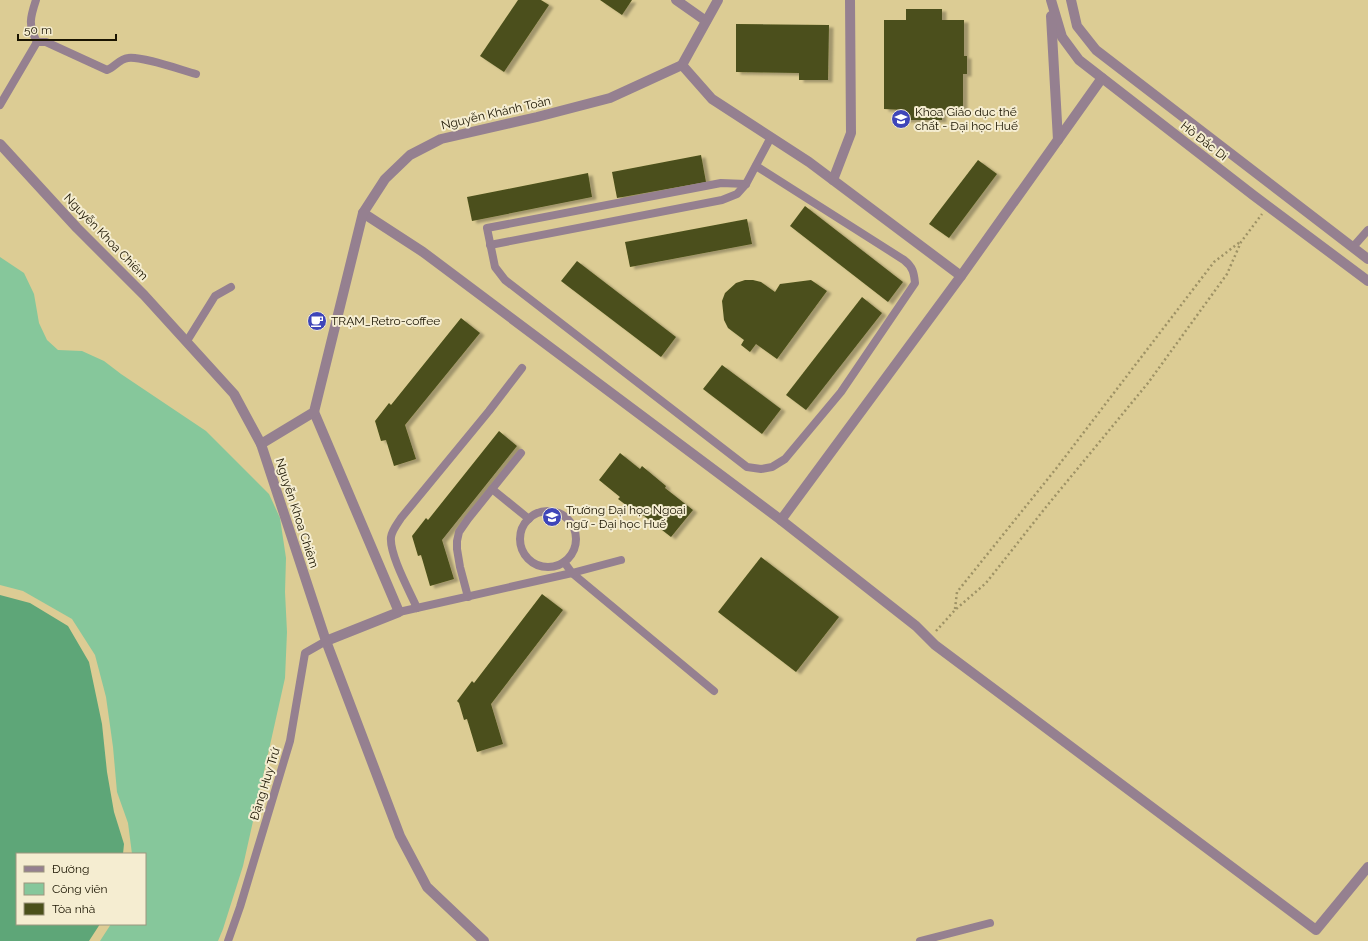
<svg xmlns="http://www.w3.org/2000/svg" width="1368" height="941" font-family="Raleway,sans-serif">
  <defs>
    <filter id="shadow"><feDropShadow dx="4.5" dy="2.5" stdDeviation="1" flood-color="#0004"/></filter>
  </defs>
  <rect width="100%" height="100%" fill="#dccc94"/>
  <path fill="#86c79b" d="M 0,257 L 24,273 L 34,294 L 39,323 L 47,340 L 58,350 L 82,351 L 104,361 L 121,374 L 206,431 L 269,494 L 280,518 L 286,558 L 285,592 L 287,632 L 285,678 L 243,866 L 223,929 L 218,941 L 100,941 L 111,924 L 145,924 L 145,854 L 132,854 L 128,823 L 117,792 L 113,747 L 106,697 L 95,655 L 72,619 L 23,591 L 0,585 Z"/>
  <path fill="#5ea678" d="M 0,595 L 30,603 L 68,626 L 89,662 L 102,724 L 107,772 L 114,812 L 124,844 L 123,854 L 17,854 L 17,924 L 100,924 L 89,941 L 0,941 Z"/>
  <g fill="#4b501a" filter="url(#shadow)">
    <path d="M 518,0 L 541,0 L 549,5 L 504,72 L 480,56 Z"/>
    <path d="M 600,0 L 632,0 L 622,15 Z"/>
    <path d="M 906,9 L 942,9 L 942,20 L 964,20 L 964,56 L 967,56 L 967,74 L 963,74 L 963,110 L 942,110 L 942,120 L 905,120 L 905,110 L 884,109 L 884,20 L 906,20 Z"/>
    <path d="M 736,24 L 829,25 L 828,80 L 799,80 L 799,73 L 736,72 Z"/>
    <path d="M 701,155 L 706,182 L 617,198 L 612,172 Z"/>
    <path d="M 978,160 L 997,174 L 949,238 L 929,224 Z"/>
    <path d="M 588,173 L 592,197 L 472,221 L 467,197 Z"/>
    <path d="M 805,206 L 903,282 L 888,302 L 790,226 Z"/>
    <path d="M 747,219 L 752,244 L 630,267 L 625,242 Z"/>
    <path d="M 577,261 L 676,337 L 661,357 L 561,281 Z"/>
    <path d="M 745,280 L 753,280 L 761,282 L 775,292 L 780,284 L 811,280 L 827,291 L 777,359 L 756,344 L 750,352 L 741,345 L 744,340 L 728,328 L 724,320 L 722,301 L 725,293 L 736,283 Z"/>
    <path d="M 862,297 L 882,313 L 806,410 L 786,395 Z"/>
    <path d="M 461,318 L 480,333 L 405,425 L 416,459 L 394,466 L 386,440 L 381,441 L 375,421 L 389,403 L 391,405 Z"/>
    <path d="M 722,365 L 781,409 L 762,434 L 703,389 Z"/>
    <path d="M 499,431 L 517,446 L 442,540 L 454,579 L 430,586 L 421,555 L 418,556 L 412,536 L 426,518 L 428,520 Z"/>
    <path d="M 620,453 L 640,469 L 642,466 L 666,486 L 665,488 L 693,510 L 671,537 L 639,512 L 638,514 L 618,499 L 620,497 L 599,480 Z"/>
    <path d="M 761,557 L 839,617 L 796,672 L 718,612 Z"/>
    <path d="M 542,594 L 563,610 L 491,704 L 503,744 L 477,752 L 467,719 L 464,720 L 459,703 L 457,701 L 472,681 L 474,683 Z"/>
  </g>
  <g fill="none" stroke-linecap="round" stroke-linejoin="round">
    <g stroke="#9e9265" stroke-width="2.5" stroke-dasharray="2 3" stroke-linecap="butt">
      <path d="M 955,609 L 957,592 L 1055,470 L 1214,262 L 1240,242"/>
      <path d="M 936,631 L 955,610 L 986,583 L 1046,507 L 1148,383 L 1227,274 L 1241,242 L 1262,214"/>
    </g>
    <g stroke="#958090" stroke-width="8">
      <path d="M 36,0 C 30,18 28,25 37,42"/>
      <path d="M 0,105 L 37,42 L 46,42 L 107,70 C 115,67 119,59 128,58 C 142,56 181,70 196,74"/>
      <path d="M 746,184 L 721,183 L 487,228 L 495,267 L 505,280 L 747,467 L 761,469 L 772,467 L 785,459 L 841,392 L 915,283 C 914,273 913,267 904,260 L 756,166"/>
      <path d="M 490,245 L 722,200 L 737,194 L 746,184 L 771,137"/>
      <path d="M 1353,247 L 1368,230"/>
      <path d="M 187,341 L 215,296 L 231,287"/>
      <path d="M 492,489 L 529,519"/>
      <circle cx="548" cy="539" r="28"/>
      <path d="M 564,562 L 572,573 L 714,691"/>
      <path d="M 468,597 L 460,567 L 457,549 L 457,541 L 459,532 L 468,519 L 521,453"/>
      <path d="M 417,608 C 410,592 389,554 391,537 C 392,530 398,523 401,518 L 489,411 L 522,368"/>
      <path d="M 399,612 L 572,573 L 621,560"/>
      <path d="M 228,941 L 240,907 L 290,741 L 305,653 L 326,641"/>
      <path d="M 920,941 L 990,923"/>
    </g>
    <g stroke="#958090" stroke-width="10">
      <path d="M 676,0 L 706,21"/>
      <path d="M 682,65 L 712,99 L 809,162 L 961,276"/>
      <path d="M 833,180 L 851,133 L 850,0"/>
      <path d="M 363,213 L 423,252 L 781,520 L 916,626 L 935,645 L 1316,930 L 1368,867"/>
      <path d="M 314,412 L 399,612 L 326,641"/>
      <path d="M 261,444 L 314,412 L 363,213 L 385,179 L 410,155 L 441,139 L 537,117 L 610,98 L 682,65 L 718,0"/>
      <path d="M 781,520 L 961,276 L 1102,78"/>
    </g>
    <g stroke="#958090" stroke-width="10">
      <path d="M 1051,0 L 1062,37 L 1079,60 L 1253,195 L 1368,281"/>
      <path d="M 1071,0 L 1077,26 L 1096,50 L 1368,259"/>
      <path d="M 1051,16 L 1058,140"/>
      <path d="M 0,144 L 77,228 L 144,295 L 234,394 L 261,444 L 326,641 L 400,836 L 427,887 L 484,941"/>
    </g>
  </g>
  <defs>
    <symbol id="university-disc" viewBox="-11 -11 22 22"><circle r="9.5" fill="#3e45b9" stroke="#f5edd1"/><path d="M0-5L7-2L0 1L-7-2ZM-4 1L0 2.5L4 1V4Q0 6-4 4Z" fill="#fff"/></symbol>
    <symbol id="cafe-disc" viewBox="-11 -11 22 22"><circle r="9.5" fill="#3e45b9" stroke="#f5edd1"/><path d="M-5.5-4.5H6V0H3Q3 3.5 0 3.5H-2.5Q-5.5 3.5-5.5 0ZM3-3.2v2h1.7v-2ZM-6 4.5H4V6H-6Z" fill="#fff"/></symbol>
  </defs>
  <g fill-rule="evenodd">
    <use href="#university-disc" x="890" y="108" width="22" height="22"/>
    <use href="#cafe-disc" x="306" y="310" width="22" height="22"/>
    <use href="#university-disc" x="541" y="506" width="22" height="22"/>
  </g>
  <g text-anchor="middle" stroke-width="4" stroke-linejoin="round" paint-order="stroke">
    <g font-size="12" fill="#1a1401" stroke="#f5edd1" text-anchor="start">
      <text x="915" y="116">Khoa Giáo dục thể<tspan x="915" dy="14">chất - Đại học Huế</tspan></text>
      <text x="331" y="325">TRẠM_Retro-coffee</text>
      <text x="566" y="514">Trường Đại học Ngoại<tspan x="566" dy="14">ngữ - Đại học Huế</tspan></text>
    </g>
    <g font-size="12" fill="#1a1401" stroke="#f5edd1">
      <text transform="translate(496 113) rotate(-13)" y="4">Nguyễn Khánh Toàn</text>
      <text transform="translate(1204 141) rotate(38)" y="4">Hồ Đắc Di</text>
      <text transform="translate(106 237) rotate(46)" y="4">Nguyễn Khoa Chiêm</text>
      <text transform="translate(297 513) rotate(72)" y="4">Nguyễn Khoa Chiêm</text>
      <text transform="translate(265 784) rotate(-73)" y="4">Đặng Huy Trứ</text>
    </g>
  </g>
  <rect x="16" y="853" width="130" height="72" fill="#f5edd1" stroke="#9d967e"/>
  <rect x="24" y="866" width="20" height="6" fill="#958090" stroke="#9d967e"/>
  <text x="52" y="873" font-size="12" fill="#1a1401">Đường</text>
  <rect x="24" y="883" width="20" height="12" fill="#86c79b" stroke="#9d967e"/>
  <text x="52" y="893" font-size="12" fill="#1a1401">Công viên</text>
  <rect x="24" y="903" width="20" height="12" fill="#4b501a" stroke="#9d967e"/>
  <text x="52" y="913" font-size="12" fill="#1a1401">Tòa nhà</text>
  <path d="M18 34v6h98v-6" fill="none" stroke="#1a1401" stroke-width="2"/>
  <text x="24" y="34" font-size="12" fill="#1a1401" stroke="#f5edd1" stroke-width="3" paint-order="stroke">50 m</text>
</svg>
